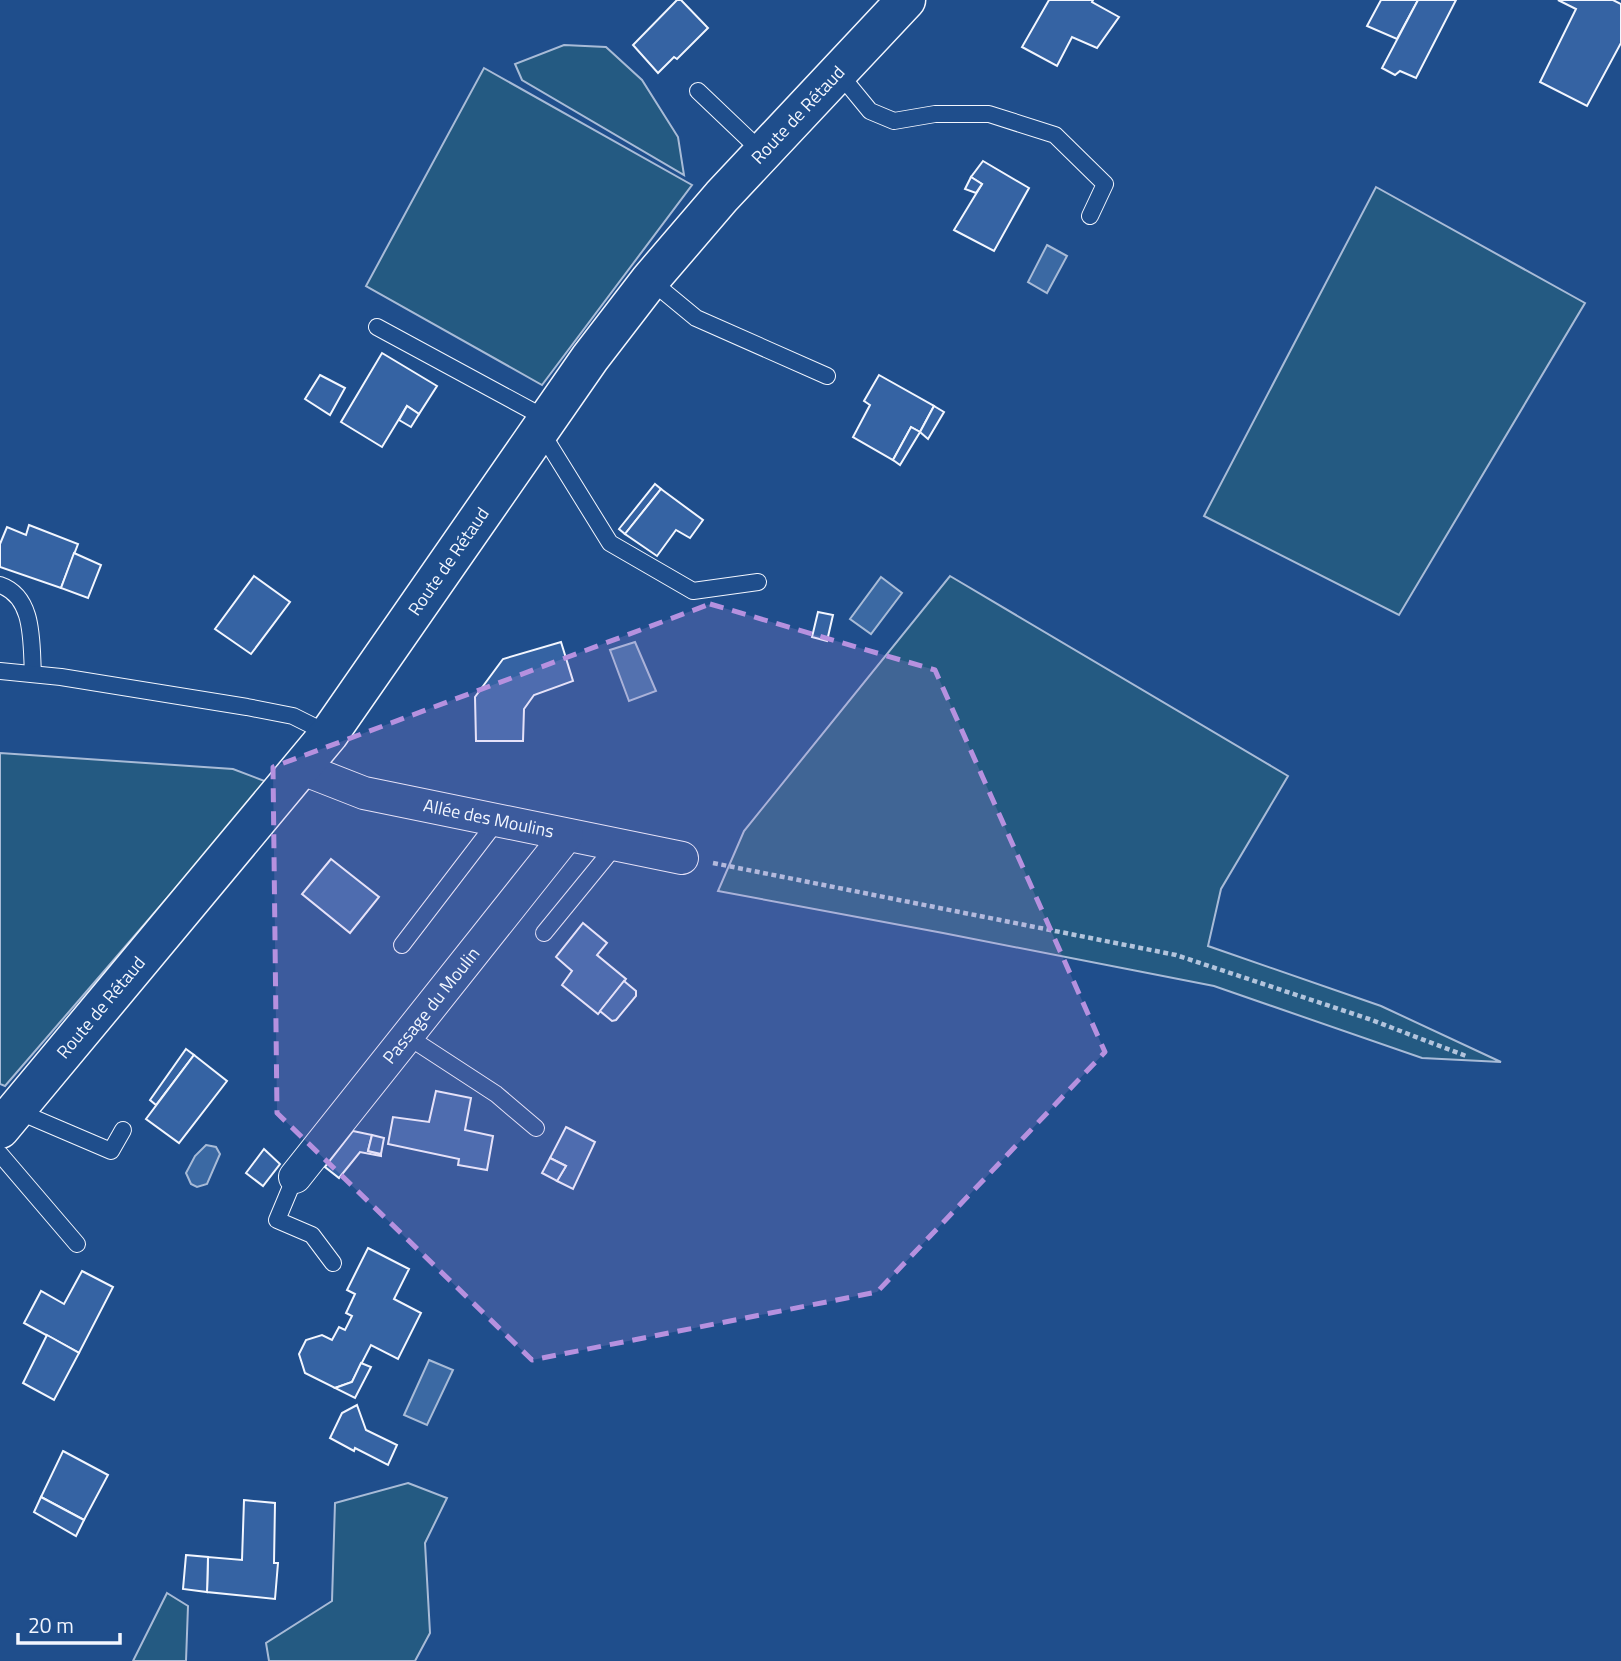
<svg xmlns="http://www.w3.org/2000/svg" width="1621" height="1661" font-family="'Titillium Web',sans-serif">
  <rect width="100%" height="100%" fill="#1f4e8c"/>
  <g fill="#245a82" stroke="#a8bbd7" stroke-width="2">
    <path d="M 564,45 L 606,47 L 642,80 L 678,137 L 684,175 L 522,80 L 515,64 Z"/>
    <path d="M 484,68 L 692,185 L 542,385 L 366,286 Z"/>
    <path d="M 1376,187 L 1585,303 L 1399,615 L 1204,516 Z"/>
    <path d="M 950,576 L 1288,776 L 1221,889 L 1208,946 L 1381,1006 L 1501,1062 L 1422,1058 L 1214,986 L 943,933 L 718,891 L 744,831 Z"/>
    <path d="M 0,753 L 233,769 L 267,782 L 5,1086 L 0,1084 Z"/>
    <path d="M 408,1483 L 447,1498 L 425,1543 L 430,1633 L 415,1661 L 269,1661 L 266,1643 L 332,1601 L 335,1503 Z"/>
    <path d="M 167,1593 L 188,1606 L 186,1661 L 133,1661 Z"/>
  </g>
  <g fill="#3b69a3" stroke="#a8bbd7" stroke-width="2">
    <path d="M 1047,245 L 1067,256 L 1047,293 L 1028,282 Z"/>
    <path d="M 881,577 L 902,593 L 871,634 L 850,619 Z"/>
    <path d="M 635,642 L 656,691 L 629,701 L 610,650 Z"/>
    <path d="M 206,1145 L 216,1147 L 220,1154 L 207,1184 L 197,1187 L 191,1184 L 186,1173 L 195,1156 Z"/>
    <path d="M 429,1360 L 453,1370 L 427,1425 L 404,1415 Z"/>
  </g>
  <g fill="#3563a3" stroke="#f2f6ff" stroke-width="2">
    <path d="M 677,0 L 681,0 L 708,28 L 677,59 L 674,57 L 658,73 L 633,45 Z"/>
    <path d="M 1049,0 L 1093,0 L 1092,2 L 1119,17 L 1097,48 L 1072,37 L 1057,66 L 1022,47 Z"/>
    <path d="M 1381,0 L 1418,0 L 1397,39 L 1367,26 Z"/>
    <path d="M 1418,0 L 1456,0 L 1416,78 L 1400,71 L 1395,75 L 1382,68 Z"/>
    <path d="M 1558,0 L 1613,0 L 1621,4 L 1621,43 L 1587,106 L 1540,82 L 1576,9 Z"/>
    <path d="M 983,161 L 1029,188 L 994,251 L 954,230 L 982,184 L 971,177 Z"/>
    <path d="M 971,177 L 982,184 L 976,193 L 965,189 Z"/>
    <path d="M 382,353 L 437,386 L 419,414 L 407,406 L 382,447 L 341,422 Z"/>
    <path d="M 320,375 L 345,388 L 330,415 L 305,399 Z"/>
    <path d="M 879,375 L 934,406 L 920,432 L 911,427 L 893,460 L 853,437 L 870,405 L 864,401 Z"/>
    <path d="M 407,406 L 419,414 L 411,427 L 399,420 Z"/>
    <path d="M 934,406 L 944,412 L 928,439 L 920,432 Z"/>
    <path d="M 911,427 L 920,432 L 900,465 L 893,460 Z"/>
    <path d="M 655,484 L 661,489 L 625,534 L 619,529 Z"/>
    <path d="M 661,489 L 703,520 L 690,538 L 676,530 L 657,556 L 625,534 Z"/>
    <path d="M 29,525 L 78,544 L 61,588 L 0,567 L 0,544 L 7,527 L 26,535 Z"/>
    <path d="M 74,553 L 101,565 L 88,598 L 61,588 Z"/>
    <path d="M 254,576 L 290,602 L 251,654 L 215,629 Z"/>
    <path d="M 818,612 L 833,615 L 827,641 L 812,637 Z"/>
    <path d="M 561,642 L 573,681 L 534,695 L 524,709 L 523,741 L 476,741 L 475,697 L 503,659 Z"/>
    <path d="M 331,859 L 379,897 L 350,933 L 302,894 Z"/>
    <path d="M 583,923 L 607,943 L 597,955 L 626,979 L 598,1014 L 562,985 L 572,971 L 556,957 Z"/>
    <path d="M 624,981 L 636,991 L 636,996 L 616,1020 L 612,1021 L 600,1011 Z"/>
    <path d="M 186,1049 L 194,1055 L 156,1105 L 150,1100 Z"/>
    <path d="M 194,1055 L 227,1081 L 179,1143 L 146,1119 Z"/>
    <path d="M 436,1091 L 471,1098 L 465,1130 L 493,1136 L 487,1170 L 458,1165 L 459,1159 L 388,1144 L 393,1117 L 429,1122 Z"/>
    <path d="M 566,1127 L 595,1142 L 573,1189 L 557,1181 L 566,1166 L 550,1158 Z"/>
    <path d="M 353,1131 L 372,1135 L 368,1151 L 381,1154 L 381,1156 L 360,1152 L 339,1178 L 325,1167 Z"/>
    <path d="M 372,1135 L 384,1138 L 381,1154 L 368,1151 Z"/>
    <path d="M 264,1149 L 280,1164 L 263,1186 L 246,1173 Z"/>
    <path d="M 550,1158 L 566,1166 L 557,1181 L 542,1173 Z"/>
    <path d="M 368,1248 L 409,1269 L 394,1299 L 421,1313 L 398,1359 L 371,1345 L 352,1382 L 335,1388 L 305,1373 L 299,1354 L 306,1340 L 322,1335 L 332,1340 L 339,1327 L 345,1330 L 352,1316 L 346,1313 L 355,1294 L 347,1290 Z"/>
    <path d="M 82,1271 L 113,1287 L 79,1353 L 24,1323 L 41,1291 L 64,1304 Z"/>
    <path d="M 47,1335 L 79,1353 L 54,1400 L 23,1383 Z"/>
    <path d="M 361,1363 L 371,1367 L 355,1398 L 335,1388 L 352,1382 Z"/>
    <path d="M 357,1405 L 366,1430 L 397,1445 L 388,1465 L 355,1448 L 354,1451 L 330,1438 L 342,1413 Z"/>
    <path d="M 63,1451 L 108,1475 L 84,1520 L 41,1497 Z"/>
    <path d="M 41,1497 L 84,1520 L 76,1536 L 34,1512 Z"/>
    <path d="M 244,1500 L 275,1503 L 274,1563 L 278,1563 L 275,1599 L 207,1592 L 208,1557 L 242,1560 Z"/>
    <path d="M 186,1555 L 208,1557 L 207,1592 L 183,1589 Z"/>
  </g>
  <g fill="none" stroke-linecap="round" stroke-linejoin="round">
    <defs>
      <g id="service">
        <path d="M 838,72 L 870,111 L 894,121 L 935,114 L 989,114 L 1055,135 L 1105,184 L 1090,216"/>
        <path d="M 698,91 L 762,152"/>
        <path d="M 650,280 L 696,318 L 827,376"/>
        <path d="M 377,327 L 547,419"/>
        <path d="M 540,430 L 610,543 L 693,591 L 758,582"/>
        <path d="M 0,585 C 35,597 31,643 33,674"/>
        <path d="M 0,671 L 61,677 L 247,707 L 293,716 L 329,734"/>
        <path d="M 544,933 L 616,845"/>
        <path d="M 402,945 L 497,821"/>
        <path d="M 407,1036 L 496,1094 L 536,1128"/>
        <path d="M 15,1110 L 111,1151 L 123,1130"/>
        <path d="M 0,1154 L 77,1244"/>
        <path d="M 295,1177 L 277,1220 L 312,1235 L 333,1263"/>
      </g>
      <g id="minor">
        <path id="s1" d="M 300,768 L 364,793 L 682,858"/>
        <path id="s2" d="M 295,1177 L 567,835"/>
      </g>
      <g id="secondary">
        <path id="s3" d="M 0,1129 L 329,734 L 590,358 L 650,280 L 722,196 L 906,0"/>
      </g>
    </defs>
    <use href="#service" stroke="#f2f6ff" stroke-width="18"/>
    <use href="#minor" stroke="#f2f6ff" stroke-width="34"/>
    <use href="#secondary" stroke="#f2f6ff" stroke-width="41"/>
    <path stroke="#b3c4dc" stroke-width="4.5" stroke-dasharray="5 3.5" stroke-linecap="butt" d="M 713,863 L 1176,955 L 1369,1019 L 1466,1056"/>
    <use href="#service" stroke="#1f4e8c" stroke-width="16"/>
    <use href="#minor" stroke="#1f4e8c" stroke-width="32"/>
    <use href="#secondary" stroke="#1f4e8c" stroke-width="38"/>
  </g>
  <path fill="#b691df" fill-opacity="0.2" stroke="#b691df" stroke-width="5" stroke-dasharray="14 9" stroke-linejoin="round" d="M 710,604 L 935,670 L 1105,1052 L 877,1292 L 532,1360 L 277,1113 L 273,767 Z"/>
  <g text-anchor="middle" stroke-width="5" stroke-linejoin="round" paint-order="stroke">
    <g font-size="18" fill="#f2f6ff" stroke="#1f4e8c">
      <text dy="6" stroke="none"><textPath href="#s3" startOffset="1292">Route de Rétaud</textPath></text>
      <text dy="6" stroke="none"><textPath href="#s3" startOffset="724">Route de Rétaud</textPath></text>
      <text dy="6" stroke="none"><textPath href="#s1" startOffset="196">Allée des Moulins</textPath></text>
      <text dy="6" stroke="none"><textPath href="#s2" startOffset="219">Passage du Moulin</textPath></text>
      <text dy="6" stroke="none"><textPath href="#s3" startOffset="158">Route de Rétaud</textPath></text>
    </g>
  </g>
  <path d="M18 1633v10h102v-10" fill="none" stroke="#f2f6ff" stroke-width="3.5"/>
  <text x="28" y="1633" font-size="21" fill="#f2f6ff" stroke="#1f4e8c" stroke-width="5" paint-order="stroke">20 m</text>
</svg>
